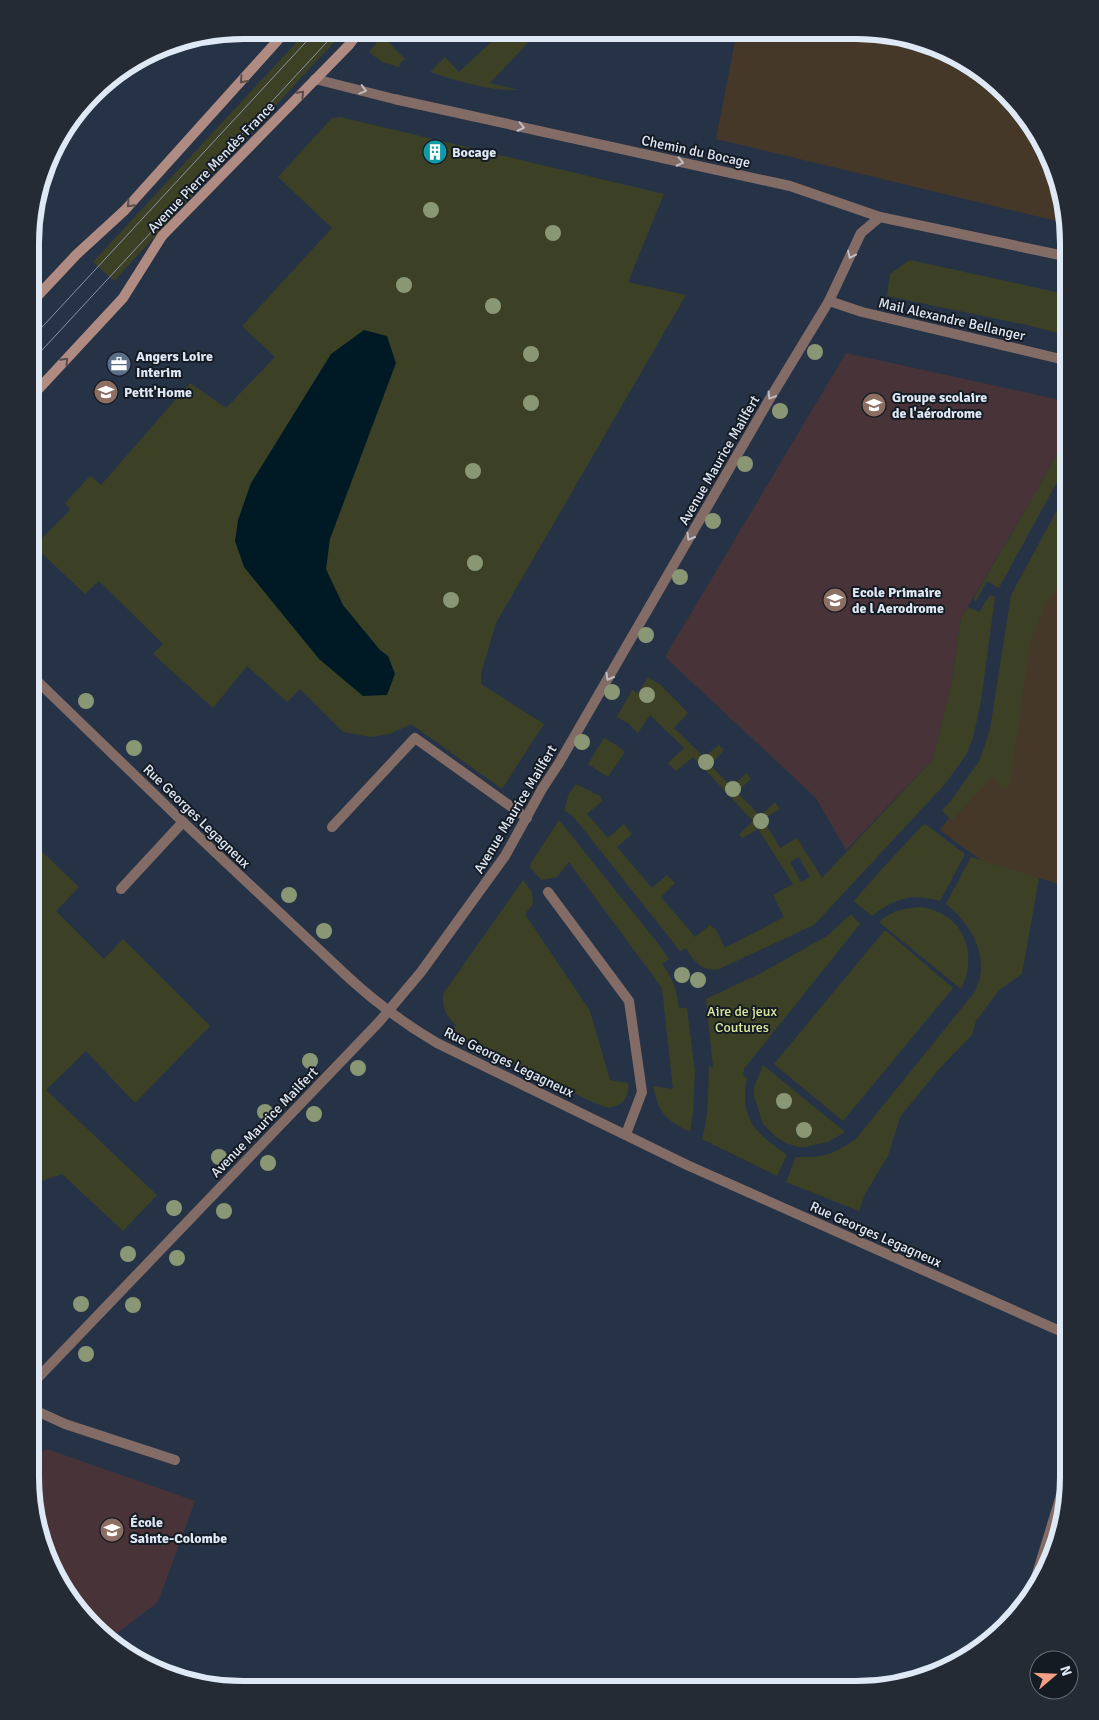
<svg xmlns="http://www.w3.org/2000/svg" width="1099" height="1720" font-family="Signika,sans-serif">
  <rect width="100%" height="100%" fill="#263346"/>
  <g fill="#453829">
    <path d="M 737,31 L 884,32 L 937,46 L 985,74 L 1025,113 L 1053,161 L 1065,223 L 716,139 Z"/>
    <path d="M 1069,525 L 1069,887 L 982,861 L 940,830 L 1008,741 L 1030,596 Z"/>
  </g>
  <g fill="#483438">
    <path d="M 846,353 L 1069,402 L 1069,431 L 1032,499 L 961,618 L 951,686 L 933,759 L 846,850 L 816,798 L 665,657 Z"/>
    <path d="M 47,1449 L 195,1501 L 158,1602 L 108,1640 L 74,1607 L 46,1559 L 30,1477 L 30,1460 Z"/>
  </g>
  <g fill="#3c4126" fill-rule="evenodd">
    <path d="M 308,30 L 326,30 L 336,40 L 114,281 L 93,262 Z"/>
    <path d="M 387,30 L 402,30 L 389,43 L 405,59 L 400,63 L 399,67 L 382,62 L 369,52 Z"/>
    <path d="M 503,31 L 539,31 L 490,83 L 518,90 C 489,91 457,81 430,72 L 445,57 L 459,72 Z"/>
    <path d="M 340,117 L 664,194 L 628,282 L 686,295 L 496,623 L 481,673 L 481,684 L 544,724 L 502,789 L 411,724 L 390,734 L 371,737 L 343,732 L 300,689 L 287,702 L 247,666 L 213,708 L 153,654 L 163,644 L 99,581 L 85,594 L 34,546 L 70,510 L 65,503 L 90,476 L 101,485 L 190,383 L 226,408 L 275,357 L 242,326 L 332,228 L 278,177 L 332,118 Z"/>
    <path d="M 910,260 L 1069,295 L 1069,336 L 1027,325 L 887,296 L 890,274 Z"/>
    <path d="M 1069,431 L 1069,460 L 999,588 L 987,581 L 976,601 L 973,599 L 1032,499 Z"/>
    <path d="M 1069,488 L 1069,573 L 1046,602 L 1030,643 L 1010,783 L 1006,788 L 1001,787 L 992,777 L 952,821 L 942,810 L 949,803 L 980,760 L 990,729 L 1011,595 Z"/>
    <path d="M 990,595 L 995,597 L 981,701 L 973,738 L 966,755 L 945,784 L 814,925 L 719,969 C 701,972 695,962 686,948 L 680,951 L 573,816 L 564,810 L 569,794 L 576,784 L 600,796 L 602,801 L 587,814 L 608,838 L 624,824 L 632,834 L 617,847 L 652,888 L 667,875 L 675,883 L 661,897 L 695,937 L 710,925 L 716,930 L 725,948 L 784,917 L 773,895 L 793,884 L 758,829 L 742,838 L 739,834 L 753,821 L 693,757 L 676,771 L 668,763 L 684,748 L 650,715 L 638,733 L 629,724 L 617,717 L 632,690 L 638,693 L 648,677 L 661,685 L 688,713 L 674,728 L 704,757 L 719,745 L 724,750 L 710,765 L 732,787 L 746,773 L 751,779 L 737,792 L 760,816 L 775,802 L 780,809 L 763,819 L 780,848 L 797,838 L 822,878 L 933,759 L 951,686 L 961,618 L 968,607 L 979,612 ZM 799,857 L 810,877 L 801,882 L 790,862 Z"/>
    <path d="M 604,738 L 616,745 L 625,752 L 608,777 L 588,764 Z"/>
    <path d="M 559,820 L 656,941 L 669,959 L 662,964 C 673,978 677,991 679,1008 L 687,1008 L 695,1072 L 693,1112 L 690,1132 C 666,1120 659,1114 653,1086 L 673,1089 L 662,988 L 569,862 L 557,877 L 541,880 L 530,867 L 531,863 Z"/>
    <path d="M 925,824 L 965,854 L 940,901 C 910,893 896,898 872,916 L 854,901 L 881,870 L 920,828 Z"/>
    <path d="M 31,841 L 79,887 L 56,911 L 104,959 L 123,939 L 210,1026 L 135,1103 L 86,1051 L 46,1090 L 157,1195 L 123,1231 L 62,1174 L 30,1185 Z"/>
    <path d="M 971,857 L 1039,878 L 1022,974 L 999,990 L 976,1021 L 972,1035 L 939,1069 L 900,1117 L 888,1156 L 865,1194 L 859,1211 L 786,1182 L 796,1157 C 824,1158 833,1154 856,1139 L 974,993 C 992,961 973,925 946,904 Z"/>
    <path d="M 523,880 L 532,892 L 533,904 L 525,914 L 590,1011 L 610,1080 L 628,1083 C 631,1096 620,1110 605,1107 C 600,1105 595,1103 590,1101 L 451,1034 L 456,1025 C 446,1016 442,1007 443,994 Z"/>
    <path d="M 921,907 C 963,913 979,953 961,989 L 879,922 C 891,911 904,908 921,907 Z"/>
    <path d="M 851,914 L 860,924 L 744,1069 L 743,1076 L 747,1078 C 739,1118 755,1133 787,1155 L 777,1176 L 702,1139 C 709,1115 708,1091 709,1066 L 713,1067 L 706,999 L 761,973 L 827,936 Z"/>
    <path d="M 885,930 L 953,988 L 843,1121 L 774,1064 Z"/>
    <path d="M 763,1065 L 845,1132 L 828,1142 L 805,1147 L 798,1147 L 786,1143 L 776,1137 L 763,1124 L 754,1096 L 754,1087 Z"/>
  </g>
  <path fill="#001a25" d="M 364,330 L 387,336 L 396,363 L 330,539 L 326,569 L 343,605 L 380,650 L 388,656 L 395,674 L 387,695 L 363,696 L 319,659 L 244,567 L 235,541 L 238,520 L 251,483 L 331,354 Z"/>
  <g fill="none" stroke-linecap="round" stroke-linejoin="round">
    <g stroke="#836c66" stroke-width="10">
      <path d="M 829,301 L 862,312 L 1069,361"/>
      <path d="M 332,827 L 415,738 L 527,818"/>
      <path d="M 121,889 L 183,822"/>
      <path d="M 548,892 L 629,1001 L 642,1092 L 626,1134"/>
    </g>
    <g stroke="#836c66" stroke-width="10">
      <path d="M 315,79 L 394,99 L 790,186 L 880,217 L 1069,257"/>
      <path d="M 31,675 L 183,822 L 348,977 C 376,1003 403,1023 437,1043 L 687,1165 L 1069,1335"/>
      <path d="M 30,1386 L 379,1022 L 421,972 L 505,856 L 542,789 L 559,763 L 769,400 L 829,301 L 861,233 L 880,217"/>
      <path d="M 30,1408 L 65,1424 L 175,1460"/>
      <path d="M 1029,1600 L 1069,1469"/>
    </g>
    <g stroke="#b08b82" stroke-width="10">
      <path d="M 32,302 L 76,255 L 125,210 L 287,30"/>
      <path d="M 32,396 L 123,298 L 162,236 L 349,45 L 360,30"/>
    </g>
    <g stroke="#8994a3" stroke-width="1">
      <path d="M 32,338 L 317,30"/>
      <path d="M 32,361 L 338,30"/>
    </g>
  </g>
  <g fill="#8a9775">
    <circle cx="431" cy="210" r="8"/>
    <circle cx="553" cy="233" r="8"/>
    <circle cx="404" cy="285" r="8"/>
    <circle cx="493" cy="306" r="8"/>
    <circle cx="815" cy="352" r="8"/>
    <circle cx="531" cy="354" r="8"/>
    <circle cx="531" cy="403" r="8"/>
    <circle cx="780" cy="411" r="8"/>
    <circle cx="745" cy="464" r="8"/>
    <circle cx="473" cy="471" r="8"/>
    <circle cx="713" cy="521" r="8"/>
    <circle cx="475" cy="563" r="8"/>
    <circle cx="680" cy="577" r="8"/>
    <circle cx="451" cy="600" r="8"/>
    <circle cx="646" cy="635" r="8"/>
    <circle cx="612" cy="692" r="8"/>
    <circle cx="647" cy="695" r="8"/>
    <circle cx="86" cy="701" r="8"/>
    <circle cx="582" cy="742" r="8"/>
    <circle cx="134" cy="748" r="8"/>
    <circle cx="706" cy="762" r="8"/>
    <circle cx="733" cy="789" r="8"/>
    <circle cx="761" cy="821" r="8"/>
    <circle cx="289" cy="895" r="8"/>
    <circle cx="324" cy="931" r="8"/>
    <circle cx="682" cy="975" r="8"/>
    <circle cx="698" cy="980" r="8"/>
    <circle cx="310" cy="1061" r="8"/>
    <circle cx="358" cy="1068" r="8"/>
    <circle cx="784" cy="1101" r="8"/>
    <circle cx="265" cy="1112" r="8"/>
    <circle cx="314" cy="1114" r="8"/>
    <circle cx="804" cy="1130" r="8"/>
    <circle cx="219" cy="1157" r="8"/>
    <circle cx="268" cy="1163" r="8"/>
    <circle cx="174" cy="1208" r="8"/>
    <circle cx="224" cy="1211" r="8"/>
    <circle cx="128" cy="1254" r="8"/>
    <circle cx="177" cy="1258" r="8"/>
    <circle cx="81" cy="1304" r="8"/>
    <circle cx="133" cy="1305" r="8"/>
    <circle cx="86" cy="1354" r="8"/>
  </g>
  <defs><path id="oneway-chevron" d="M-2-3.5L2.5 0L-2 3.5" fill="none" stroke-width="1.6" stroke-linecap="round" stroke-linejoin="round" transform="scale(1.25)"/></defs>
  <g stroke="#5b4d4e">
    <use href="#oneway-chevron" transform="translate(243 80) rotate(132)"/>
    <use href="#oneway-chevron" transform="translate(301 94) rotate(-45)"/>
    <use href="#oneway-chevron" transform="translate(130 204) rotate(133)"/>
    <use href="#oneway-chevron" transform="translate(65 361) rotate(-47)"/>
  </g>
  <g stroke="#bfbdc3">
    <use href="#oneway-chevron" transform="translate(363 90) rotate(15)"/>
    <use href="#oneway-chevron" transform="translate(521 127) rotate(12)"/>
    <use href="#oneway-chevron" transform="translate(680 162) rotate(12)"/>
    <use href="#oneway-chevron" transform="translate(851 255) rotate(115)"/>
    <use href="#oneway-chevron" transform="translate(771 396) rotate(121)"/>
    <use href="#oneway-chevron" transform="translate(690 537) rotate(120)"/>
    <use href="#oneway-chevron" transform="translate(609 677) rotate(120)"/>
  </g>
  <defs>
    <symbol id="building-disc" viewBox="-11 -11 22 22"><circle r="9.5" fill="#0f9aa8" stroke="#151b23"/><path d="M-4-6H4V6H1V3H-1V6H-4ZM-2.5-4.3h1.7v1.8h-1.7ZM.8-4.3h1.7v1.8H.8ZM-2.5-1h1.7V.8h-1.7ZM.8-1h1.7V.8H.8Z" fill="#fff"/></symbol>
    <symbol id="office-disc" viewBox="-11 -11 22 22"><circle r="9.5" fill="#5c6f8a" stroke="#151b23"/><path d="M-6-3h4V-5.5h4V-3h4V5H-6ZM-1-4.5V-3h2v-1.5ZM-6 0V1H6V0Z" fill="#fff"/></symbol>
    <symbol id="school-disc" viewBox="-11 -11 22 22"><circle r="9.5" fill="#8d6e63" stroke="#151b23"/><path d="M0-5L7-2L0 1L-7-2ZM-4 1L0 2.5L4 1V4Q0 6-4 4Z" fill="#fff"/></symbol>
  </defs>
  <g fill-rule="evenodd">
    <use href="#building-disc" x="421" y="138" width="28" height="28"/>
    <use href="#office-disc" x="105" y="350" width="28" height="28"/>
    <use href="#school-disc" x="92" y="378" width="28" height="28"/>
    <use href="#school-disc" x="860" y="391" width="28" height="28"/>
    <use href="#school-disc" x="821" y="586" width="28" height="28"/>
    <use href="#school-disc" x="98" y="1516" width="28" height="28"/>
  </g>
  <g text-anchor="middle" stroke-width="4" stroke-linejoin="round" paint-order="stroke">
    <g font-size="14" fill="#dfe8f5" stroke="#151b23">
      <text transform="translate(696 151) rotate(12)" y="5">Chemin du Bocage</text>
      <text transform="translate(211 167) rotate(-46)" y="5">Avenue Pierre Mendès France</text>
      <text transform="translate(952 319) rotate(13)" y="5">Mail Alexandre Bellanger</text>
      <text transform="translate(719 460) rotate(-60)" y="5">Avenue Maurice Mailfert</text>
      <text transform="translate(515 809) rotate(-59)" y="5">Avenue Maurice Mailfert</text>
      <text transform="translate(197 816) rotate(44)" y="5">Rue Georges Legagneux</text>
      <text transform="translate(509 1062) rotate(26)" y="5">Rue Georges Legagneux</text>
      <text transform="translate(264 1122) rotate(-46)" y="5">Avenue Maurice Mailfert</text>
      <text transform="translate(876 1234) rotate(24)" y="5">Rue Georges Legagneux</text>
    </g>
    <g font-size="14" font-weight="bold" fill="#dfe8f5" stroke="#151b23" text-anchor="start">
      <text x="452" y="157">Bocage</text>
      <text x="136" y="361">Angers Loire<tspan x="136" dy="16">Interim</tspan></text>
      <text x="124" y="397">Petit'Home</text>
      <text x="892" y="402">Groupe scolaire<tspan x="892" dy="16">de l'aérodrome</tspan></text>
      <text x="852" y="597">Ecole Primaire<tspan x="852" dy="16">de l Aerodrome</tspan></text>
      <text x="130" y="1527">École<tspan x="130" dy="16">Sainte-Colombe</tspan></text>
    </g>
    <g font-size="14" fill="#dce99c" stroke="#151b23">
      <text x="742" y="1016">Aire de jeux<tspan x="742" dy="16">Coutures</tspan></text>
    </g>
  </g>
  <path d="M0 0H1099V1720H0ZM243 39H856A204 204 0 0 1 1060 243V1477A204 204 0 0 1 856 1681H243A204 204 0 0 1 39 1477V243A204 204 0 0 1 243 39Z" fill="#252b34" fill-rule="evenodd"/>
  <path fill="none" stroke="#dfe8f5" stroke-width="6" d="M243 39H856A204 204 0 0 1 1060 243V1477A204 204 0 0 1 856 1681H243A204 204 0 0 1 39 1477V243A204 204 0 0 1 243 39Z"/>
  <g transform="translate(1054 1675) rotate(71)"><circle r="24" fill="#151b23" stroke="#666d77"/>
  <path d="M0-4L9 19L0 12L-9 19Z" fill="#f39f84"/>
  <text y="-8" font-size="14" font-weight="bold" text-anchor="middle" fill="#dfe8f5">N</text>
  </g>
</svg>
